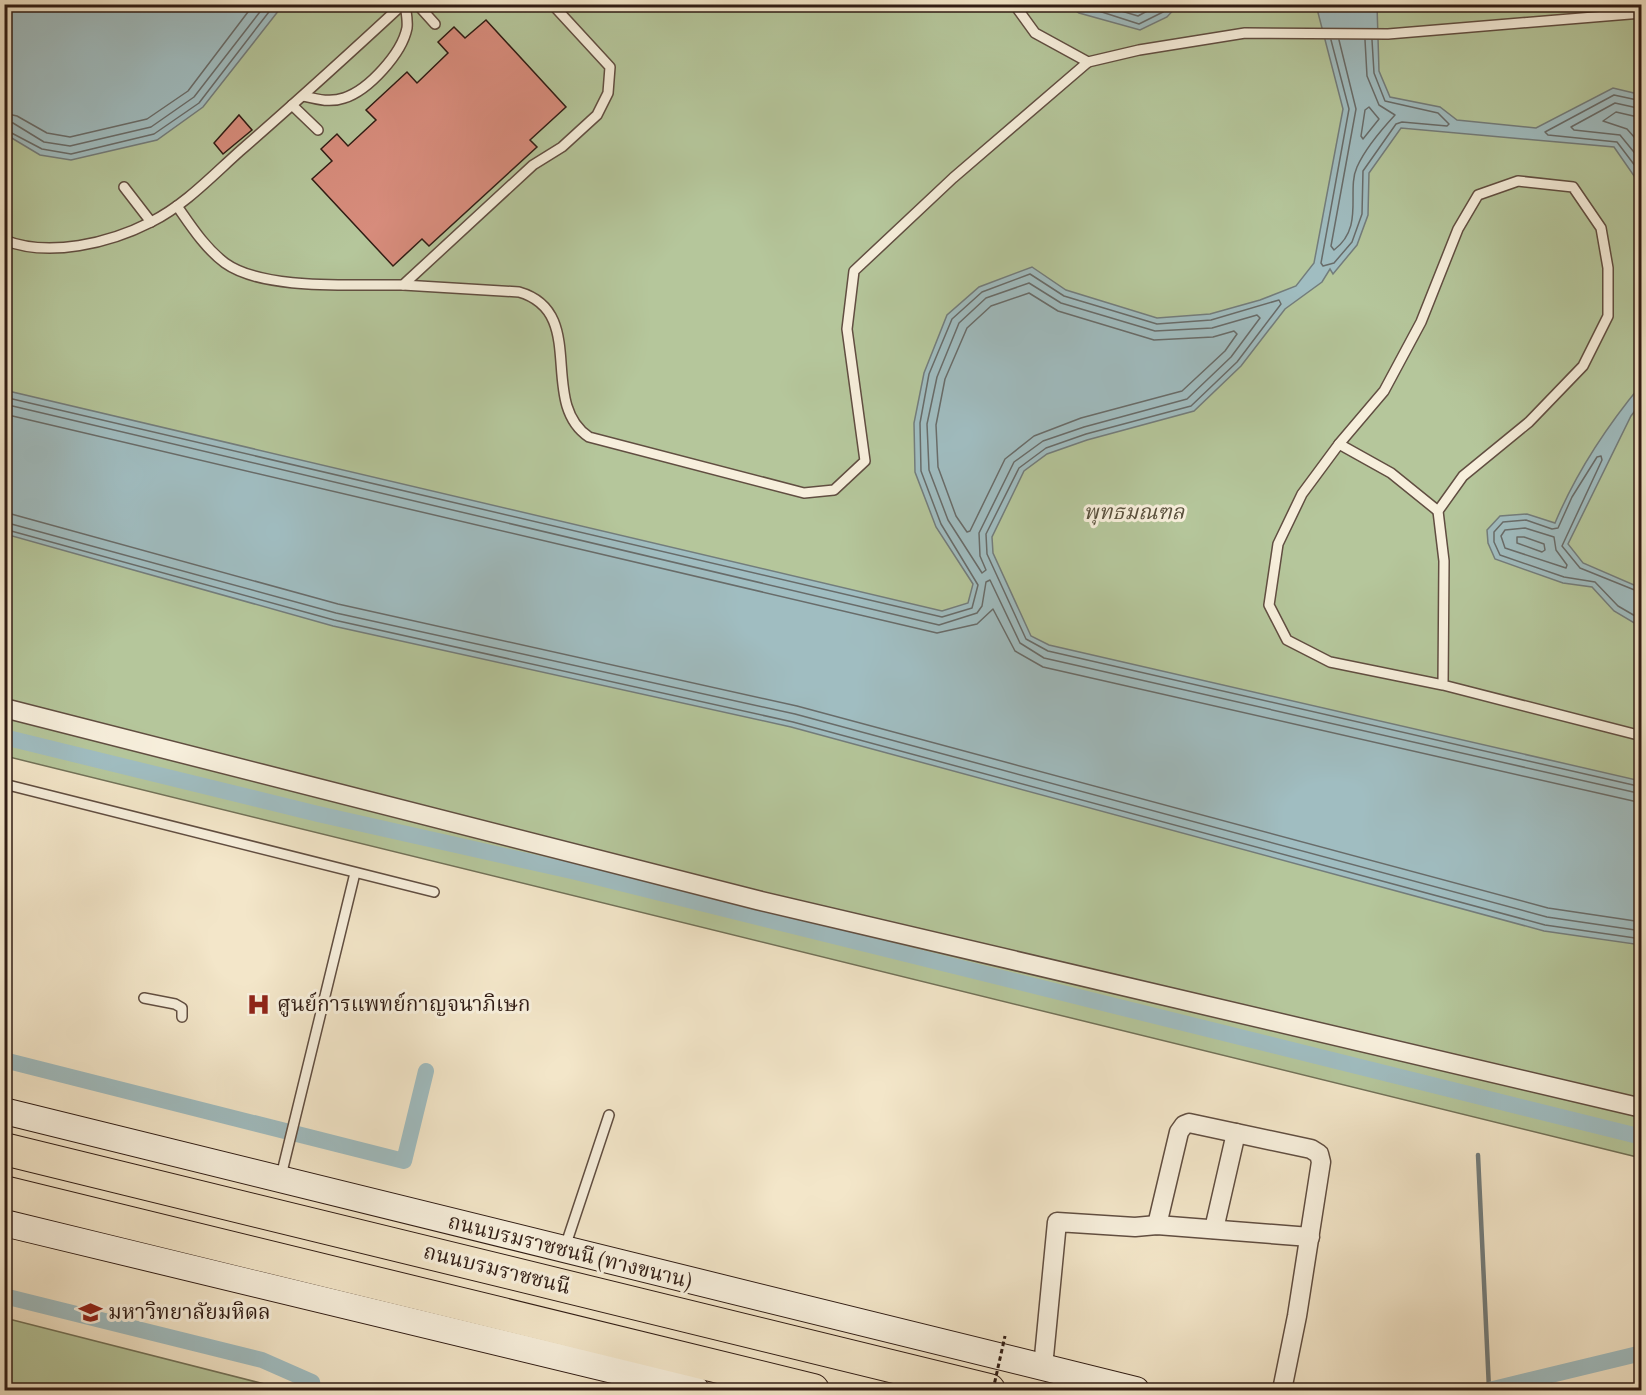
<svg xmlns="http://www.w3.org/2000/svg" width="1646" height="1395" font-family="Vollkorn,'Noto Serif Thai',serif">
  <rect width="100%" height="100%" fill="#f3e6c9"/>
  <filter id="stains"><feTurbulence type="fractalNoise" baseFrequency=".00333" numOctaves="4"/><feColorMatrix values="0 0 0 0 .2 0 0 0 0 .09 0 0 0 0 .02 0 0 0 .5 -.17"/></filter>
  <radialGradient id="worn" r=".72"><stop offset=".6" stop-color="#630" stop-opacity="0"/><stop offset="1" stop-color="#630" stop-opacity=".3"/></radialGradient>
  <g fill="#b5c69b" stroke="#727158" stroke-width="1.5">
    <path d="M 5,5 L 1641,5 L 1641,1158 L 5,756 Z"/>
    <path d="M 4,1318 L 5,1318 L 288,1390 L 5,1390 Z"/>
  </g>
  <g fill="#a0bdc1" stroke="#737d7c" stroke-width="1.5">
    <path d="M 5,4 L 283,4 L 283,5 L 203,107 L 157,140 L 71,160 L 40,155 L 5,134 Z"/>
    <path d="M 1067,5 L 1178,5 L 1167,17 L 1140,30 L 1079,13 Z"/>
    <path d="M 1316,5 L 1377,5 L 1379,71 L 1390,97 L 1440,107 L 1457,120 L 1536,128 L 1613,88 L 1638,94 L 1642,98 L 1641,186 L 1614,147 L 1401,128 L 1369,173 L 1368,215 L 1357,245 L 1333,274 L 1330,269 L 1322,282 L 1285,309 L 1241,366 L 1194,411 L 1087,440 L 1047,454 L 1024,471 L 992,537 L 993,553 L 1031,636 L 1049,645 L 1641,781 L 1641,945 L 1544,931 L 791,727 L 333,626 L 5,534 L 4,390 L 942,611 L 968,603 L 973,584 L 936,527 L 915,472 L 914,423 L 924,373 L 947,315 L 979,287 L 1032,267 L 1066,290 L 1157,318 L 1210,314 L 1260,300 L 1296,286 L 1314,263 L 1343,109 Z"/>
    <path d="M 1641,385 L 1641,403 L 1631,416 L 1568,544 L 1583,563 L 1641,588 L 1641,627 L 1614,611 L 1592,587 L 1563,583 L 1495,559 L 1488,543 L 1487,530 L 1500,516 L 1527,514 L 1555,523 C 1576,473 1607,426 1641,385 Z"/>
  </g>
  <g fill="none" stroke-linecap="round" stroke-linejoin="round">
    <g stroke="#686c6a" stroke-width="1.5">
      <path d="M 1077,4 L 1139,24 L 1163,12 L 1170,4"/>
      <path d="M 1098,4 L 1138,16 L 1160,4"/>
      <path d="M 1331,40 L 1349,109 L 1321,263 L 1323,266 L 1334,263 L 1352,242 L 1362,214 L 1363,171 L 1396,124 L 1402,122 L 1447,126 L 1449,124 L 1438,113 L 1385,101 L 1374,73 L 1372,40"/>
      <path d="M 1339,40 L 1356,109 L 1331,246 L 1334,250 C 1365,227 1346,191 1357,167 C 1365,149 1382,129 1395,115 L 1379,105 L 1367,76 L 1365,40"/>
      <path d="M 1642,101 L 1614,95 L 1545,132 L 1548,135 L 1617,142 L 1642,175"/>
      <path d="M 1369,107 L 1379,119 L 1363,139 L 1361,136 L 1365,110 Z"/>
      <path d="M 1642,109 L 1615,103 L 1571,127 L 1574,130 L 1620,135 L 1642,162"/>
      <path d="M 4,113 L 17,116 L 47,133 L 70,137 L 147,119 L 188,91 L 254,4"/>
      <path d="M 1642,118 L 1616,112 L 1603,121 L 1627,129 L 1642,146"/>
      <path d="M 4,122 L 13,123 L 44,142 L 70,146 L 151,127 L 194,97 L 266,4"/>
      <path d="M 4,129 L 42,149 L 71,154 L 154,134 L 199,103 L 275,4"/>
      <path d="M 1029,283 L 1061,303 L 1155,331 L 1212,328 L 1257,315 L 1260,318 L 1231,357 L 1187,399 L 1084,427 L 1043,441 L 1014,462 L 979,533 L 980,556 L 986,570 L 982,573 L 948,520 L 929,470 L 927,424 L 937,377 L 959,323 L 986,298 Z"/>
      <path d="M 1029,293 L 1058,311 L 1154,340 L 1213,337 L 1234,331 L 1237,334 L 1225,351 L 1182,391 L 1081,418 L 1034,436 L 1005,459 L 970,531 L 967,532 L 956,516 L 938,467 L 936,425 L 945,379 L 967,328 L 991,306 Z"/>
      <path d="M 4,397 L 942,617 L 972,608 L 978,585 L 941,524 L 921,471 L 920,423 L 929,374 L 952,319 L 982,292 L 1030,274 L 1064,296 L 1157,324 L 1211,320 L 1279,300 L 1281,304 L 1237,362 L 1191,406 L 1086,434 L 1046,448 L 1019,468 L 986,534 L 987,554 L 1026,639 L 1048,651 L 1642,787"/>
      <path d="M 4,404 L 939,625 L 977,613 L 982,606 L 986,582 L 990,580 L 1020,643 L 1044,658 L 1642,794"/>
      <path d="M 4,414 L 937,633 L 977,624 L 993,609 L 1015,651 L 1043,667 L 1642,803"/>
      <path d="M 4,512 L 338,604 L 797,706 L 1548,908 L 1642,922"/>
      <path d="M 4,522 L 336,613 L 795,714 L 1547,917 L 1642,931"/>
      <path d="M 1525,528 L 1554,537 L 1556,550 L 1567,565 L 1566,568 L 1505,548 L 1501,536 L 1505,530 Z"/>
      <path d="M 4,529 L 334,620 L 793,722 L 1545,925 L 1642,939"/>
      <path d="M 1517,537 L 1524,537 L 1544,544 L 1545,550 L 1542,552 L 1517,543 Z"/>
      <path d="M 1642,593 L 1580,568 L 1562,546 L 1602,460 L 1601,456 L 1597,457 L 1572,497 L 1558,528 L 1552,529 L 1526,520 L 1503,522 L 1494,532 L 1494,542 L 1500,555 L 1564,577 L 1595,582 L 1618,606 L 1642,620"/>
    </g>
    <path stroke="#737d7c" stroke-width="4.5" d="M 1478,1155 L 1489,1389"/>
    <g stroke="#a0bdc1" stroke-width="16">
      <path d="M 4,737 L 318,814 L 576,872 L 1642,1137"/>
      <path d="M 4,1060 L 404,1161 L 426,1071"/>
      <path d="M 4,1296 L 262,1360 L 312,1382 L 314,1390"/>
      <path d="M 1489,1390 L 1642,1353"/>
    </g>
  </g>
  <g fill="#d78c7c" stroke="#301c14" stroke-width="1.5">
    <path d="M 486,20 L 566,107 L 530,140 L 537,147 L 429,246 L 422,239 L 393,266 L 312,179 L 332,161 L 321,149 L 337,134 L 348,146 L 376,120 L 366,110 L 407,72 L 417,83 L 448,53 L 438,42 L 454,27 L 465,38 Z"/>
    <path d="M 239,115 L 252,130 L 223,154 L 214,143 Z"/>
  </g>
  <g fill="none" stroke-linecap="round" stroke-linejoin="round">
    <defs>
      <g id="lane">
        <path d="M 417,4 L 435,24"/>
        <path d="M 1014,4 L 1035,33 L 1088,62 L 1139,50 L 1245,33 L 1388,34 L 1642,13"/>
        <path d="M 303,96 C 316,99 330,103 344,98 C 369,90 402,53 407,28 C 408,20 406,12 405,4"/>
        <path d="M 292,105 L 318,130"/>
        <path d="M 124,187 L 151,222"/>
        <path d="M 177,206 C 191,226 205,248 225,263 C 264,291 354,284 403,285 L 533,165 L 562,147 L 597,115 L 608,93 L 610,67 L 552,4"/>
        <path d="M 4,240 C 49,258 110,243 151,222 C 185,205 212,176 240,151 C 295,103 349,54 403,4"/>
        <path d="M 403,285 L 519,292 C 589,312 537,402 589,437 L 804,493 L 834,490 L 865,461 L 847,329 L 854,271 L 953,178 L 1088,62"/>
        <path d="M 1339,444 L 1391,473 L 1438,511"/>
        <path d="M 1443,685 L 1444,561 L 1438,511 L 1463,476 L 1529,422 L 1583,366 L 1608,316 L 1608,268 L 1601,228 L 1573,187 L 1518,181 L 1478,195 L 1458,229 L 1421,322 L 1384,391 L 1339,444 L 1302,494 L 1278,544 L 1269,605 L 1287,640 L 1330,662 L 1443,685 L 1642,736"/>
        <path d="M 4,784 L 434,892"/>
        <path d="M 144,998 L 175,1004 L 182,1008 L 182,1017"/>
        <path d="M 281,1176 L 355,873"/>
        <path d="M 565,1247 L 609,1115"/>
      </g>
      <g id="street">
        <path d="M 4,708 L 757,900 L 1642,1108"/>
        <path d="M 1157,1225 L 1179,1132 L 1184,1125 L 1189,1123 L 1311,1149 L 1319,1154 L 1321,1162 L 1297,1316 L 1282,1390"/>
        <path d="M 1214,1229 L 1236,1133"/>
        <path d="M 1043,1367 L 1057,1222 L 1135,1227 L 1157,1225 L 1310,1237"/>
      </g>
      <g id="secondary">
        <path d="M 4,1111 L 1136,1390"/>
        <path d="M 4,1223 L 696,1390"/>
      </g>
      <g id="highway">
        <path d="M 4,1149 L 989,1390"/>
        <path d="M 4,1192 L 813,1390"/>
      </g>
    </defs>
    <use href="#lane" stroke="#614e41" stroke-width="12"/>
    <use href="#street" stroke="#614e41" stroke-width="21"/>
    <use href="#secondary" stroke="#301c14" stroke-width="28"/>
    <use href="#highway" stroke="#301c14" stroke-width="34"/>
    <use href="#lane" stroke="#f7efdc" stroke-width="9"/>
    <use href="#street" stroke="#f7efdc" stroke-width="18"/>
    <use href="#secondary" stroke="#f7efdc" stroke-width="26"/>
    <use href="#highway" stroke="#f3e6c9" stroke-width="32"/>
    <path stroke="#301c14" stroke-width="3" stroke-dasharray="4.5 3" stroke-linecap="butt" d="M 993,1390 L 1005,1336"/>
  </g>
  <defs>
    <symbol id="hospital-bare" viewBox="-9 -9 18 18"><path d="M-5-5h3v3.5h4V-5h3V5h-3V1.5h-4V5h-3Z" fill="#8f2418" stroke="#f7efdc" stroke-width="2.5" paint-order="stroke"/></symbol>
    <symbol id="university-bare" viewBox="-9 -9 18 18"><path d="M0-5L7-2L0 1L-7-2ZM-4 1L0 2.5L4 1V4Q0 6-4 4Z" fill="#8f2418" stroke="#f7efdc" stroke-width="2.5" paint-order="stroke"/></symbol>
  </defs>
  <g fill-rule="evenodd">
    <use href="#hospital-bare" x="242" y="988" width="33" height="33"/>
    <use href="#university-bare" x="74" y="1296" width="33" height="33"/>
  </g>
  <g text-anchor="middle" stroke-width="6" stroke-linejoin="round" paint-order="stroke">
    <g font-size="21" font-style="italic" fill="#584f3c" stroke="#f7efdc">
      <text x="1134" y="519">พุทธมณฑล</text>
    </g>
    <g font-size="21" fill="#301c14" stroke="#f7efdc" text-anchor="start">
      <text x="277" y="1011">ศูนย์การแพทย์กาญจนาภิเษก</text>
      <text x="108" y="1319">มหาวิทยาลัยมหิดล</text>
    </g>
    <g font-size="21" fill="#301c14" stroke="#f7efdc">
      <text transform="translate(570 1251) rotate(14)" y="7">ถนนบรมราชชนนี (ทางขนาน)</text>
      <text transform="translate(497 1269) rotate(14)" y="7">ถนนบรมราชชนนี</text>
    </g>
  </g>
  <rect width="1646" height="1395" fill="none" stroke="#f3e6c9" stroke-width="24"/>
  <rect x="6" y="6" width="1634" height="1383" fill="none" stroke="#301c14" stroke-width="3"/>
  <rect x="12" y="12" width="1622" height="1371" fill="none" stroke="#301c14" stroke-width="1.5"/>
  <rect width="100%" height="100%" filter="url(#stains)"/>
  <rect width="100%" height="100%" fill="url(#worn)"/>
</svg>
